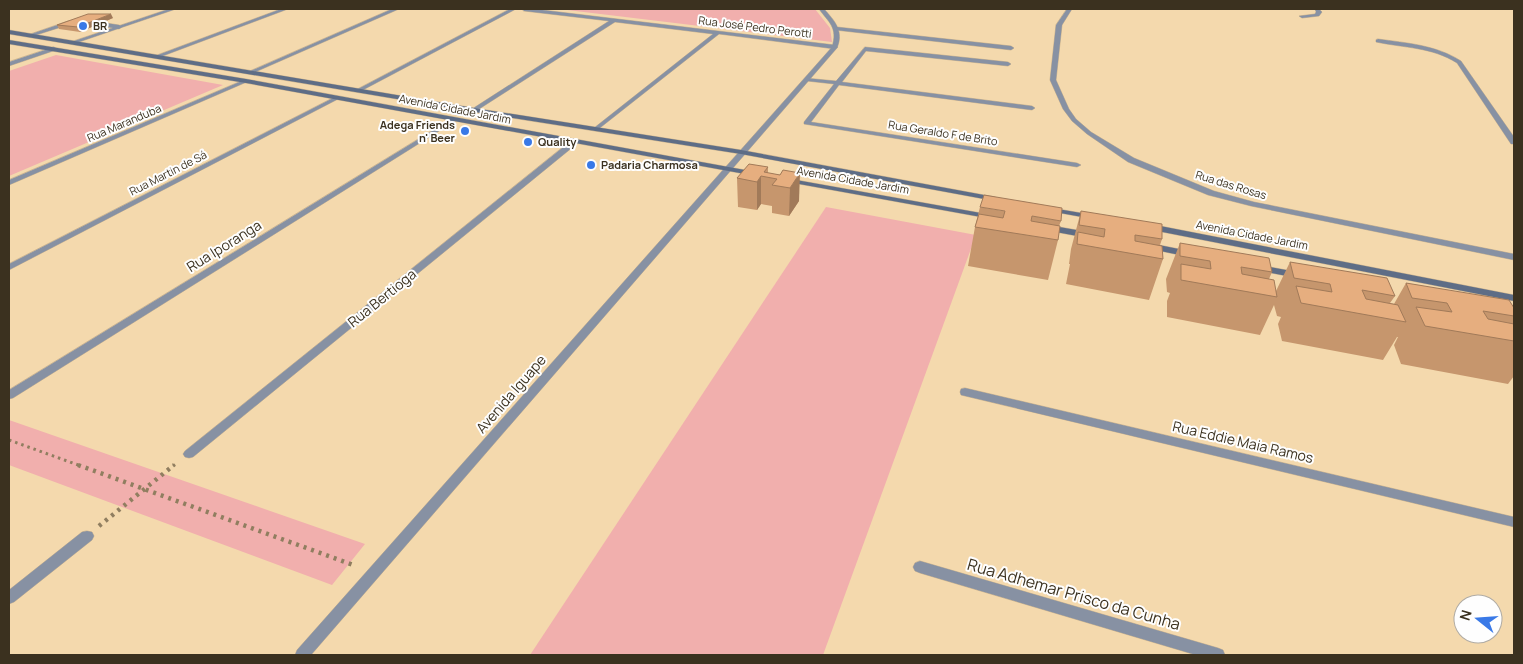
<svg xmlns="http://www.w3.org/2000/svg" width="1523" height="664" font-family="Manrope,sans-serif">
  <rect width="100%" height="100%" fill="#f4d9ad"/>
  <g fill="#f1afad">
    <path d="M 559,9 L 815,9 L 830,28 L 832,42 Z"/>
    <path d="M 56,55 L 223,85 L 9,176 L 9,71 Z"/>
    <path d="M 826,207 L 976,235 L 823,655 L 530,655 Z"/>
    <path d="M 9,420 L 365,544 L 332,585 L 9,465 Z"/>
  </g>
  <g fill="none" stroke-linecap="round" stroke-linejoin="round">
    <defs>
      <g id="service">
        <path d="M 86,20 L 119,25 L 122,27 L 119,29 L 84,23 L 84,21 Z"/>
        <path d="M 69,21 L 71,22 L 71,24 L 33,36 L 28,35 Z"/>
      </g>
      <g id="minor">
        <path d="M 169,9 L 176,9 L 76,43 L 71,42 Z"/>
        <path d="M 281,9 L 288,9 L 160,57 L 155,56 Z"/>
        <path d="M 392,9 L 399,9 L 253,73 L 248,72 Z"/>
        <path d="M 510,9 L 516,9 L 361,91 L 356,90 Z"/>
        <path d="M 522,9 L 534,9 L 835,45 L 838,47 L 835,49 L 719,34 L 596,131 L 593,129 L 594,128 L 713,34 L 615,22 L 476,111 L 472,111 L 472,109 L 609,21 L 524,11 Z"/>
        <path d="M 1067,9 L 1072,9 L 1062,25 L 1056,80 L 1069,109 L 1076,119 L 1091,132 L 1134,158 L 1214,191 L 1254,202 L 1514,254 L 1514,260 L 1251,206 L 1208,195 L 1128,162 L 1087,134 L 1072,121 L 1063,109 L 1050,80 L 1056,25 Z"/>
        <path d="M 1315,9 L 1319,9 L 1322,12 L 1319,16 L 1302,18 L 1299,16 L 1315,14 L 1316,12 Z"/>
        <path d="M 837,27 L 1011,46 L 1014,48 L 1011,50 L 835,30 L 835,28 Z"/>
        <path d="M 1378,39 C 1407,43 1436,45 1461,61 L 1514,137 L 1514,144 L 1511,144 L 1457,63 C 1432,47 1404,48 1376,42 L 1376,40 Z"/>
        <path d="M 54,47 L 57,49 L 56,50 L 9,66 L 9,62 Z"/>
        <path d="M 865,47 L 1008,62 L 1011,64 L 1008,66 L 866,51 L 842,82 L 1032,106 L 1035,108 L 1032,110 L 839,85 L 811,122 L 1077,163 L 1081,165 L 1077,167 L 804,124 L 804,122 L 834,84 L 807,81 L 805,80 L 805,78 L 836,81 Z"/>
        <path d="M 244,80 L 249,81 L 9,185 L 9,180 Z"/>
        <path d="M 335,97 L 340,98 L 9,270 L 9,264 Z"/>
        <path d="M 453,118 L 455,119 L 455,121 L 13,398 L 9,399 L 9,390 Z"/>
        <path d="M 572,140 L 579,142 L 193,457 L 189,458 L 185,457 L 183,454 L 185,451 Z"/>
        <path d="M 965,388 L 1514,517 L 1514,527 L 961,395 L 960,392 L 961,389 Z"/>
        <path d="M 87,531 L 92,532 L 94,536 L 92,540 L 14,602 L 9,604 L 9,590 L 82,532 Z"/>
        <path d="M 920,561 L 1218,648 L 1223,650 L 1225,655 L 1196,655 L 920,573 L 915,571 L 913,567 L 915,563 Z"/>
      </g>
      <path id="tertiary" d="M 819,9 L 824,9 C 835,21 844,31 837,48 L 311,655 L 295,655 L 297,650 L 832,47 C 838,27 829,23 819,9 Z"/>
      <g id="secondary">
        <path d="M 9,30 L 474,108 L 741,150 L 995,197 L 999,199 L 995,201 L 741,154 L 474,112 L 9,34 Z"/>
        <path d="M 9,40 L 246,79 L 756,172 L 760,174 L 756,176 L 246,83 L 9,44 Z"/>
        <path d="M 785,178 L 992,215 L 996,217 L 992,219 L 788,182 L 785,182 Z"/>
        <path d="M 1046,207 L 1093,215 L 1097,217 L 1093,219 L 1049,211 L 1045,209 Z"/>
        <path d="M 1150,224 L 1514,295 L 1514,301 L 1147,229 L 1147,225 Z"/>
        <path d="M 1048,225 L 1088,232 L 1092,235 L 1088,238 L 1045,230 L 1044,228 Z"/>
        <path d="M 1149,243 L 1189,251 L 1193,254 L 1189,257 L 1146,248 L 1145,246 Z"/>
        <path d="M 1259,265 L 1297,272 L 1302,275 L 1297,278 L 1256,270 L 1254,268 Z"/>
      </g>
    </defs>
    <use href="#service" stroke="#cfb791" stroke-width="1"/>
    <use href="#minor" stroke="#cfb791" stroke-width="1"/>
    <use href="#tertiary" stroke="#cfb791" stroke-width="1"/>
    <use href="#secondary" stroke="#cfb791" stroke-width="1"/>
    <g stroke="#907e60" stroke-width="3" stroke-dasharray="2.5 4" stroke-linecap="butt">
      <path d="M 9,440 L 81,466"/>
      <path d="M 173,466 L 178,462"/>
    </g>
    <g stroke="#907e60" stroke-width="4.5" stroke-dasharray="3 5" stroke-linecap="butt">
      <path d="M 78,465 L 356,566"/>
      <path d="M 99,526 L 174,465"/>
    </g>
    <use href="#service" fill="#8791a3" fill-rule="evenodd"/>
    <use href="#minor" fill="#8791a3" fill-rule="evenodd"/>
    <use href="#tertiary" fill="#8791a3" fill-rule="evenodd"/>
    <use href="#secondary" fill="#5e6d86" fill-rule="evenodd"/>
  </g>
  <g fill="#c6966d">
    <path d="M 113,18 L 80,32 L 59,29 L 57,25 Z"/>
    <path d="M 768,167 L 768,173 L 780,175 L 783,170 L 799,201 L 789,216 L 772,213 L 772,206 L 761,204 L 757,210 L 738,207 L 737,178 Z"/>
    <path d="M 980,207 L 1061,221 L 1059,226 L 1058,240 L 1048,280 L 968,266 L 975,227 Z"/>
    <path d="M 1081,211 L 1162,239 L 1160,245 L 1163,259 L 1149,300 L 1066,284 L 1070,264 L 1069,264 L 1071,249 Z"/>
    <path d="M 1180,243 L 1272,272 L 1269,279 L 1276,291 L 1290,262 L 1395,296 L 1390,303 L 1394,304 L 1406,283 L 1514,308 L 1514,376 L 1508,384 L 1401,364 L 1394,345 L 1398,337 L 1397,337 L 1383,360 L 1282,341 L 1278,324 L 1281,317 L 1277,316 L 1274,305 L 1260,335 L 1167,317 L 1167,301 L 1170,293 L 1167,292 L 1166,279 Z"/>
  </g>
  <g fill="#a17a59">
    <path d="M 111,14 L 113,18 L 80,32 L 78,27 Z"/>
    <path d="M 800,173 L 799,201 L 789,216 L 790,188 Z"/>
    <path d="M 761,176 L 761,204 L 757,210 L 757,182 Z"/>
  </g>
  <g fill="#e6ae7f" stroke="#a17a59">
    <path d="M 88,14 L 111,14 L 78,27 L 57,25 Z"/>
    <path d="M 749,164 L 768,167 L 764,172 L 780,175 L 783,170 L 800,173 L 790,188 L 772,185 L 777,179 L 761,176 L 757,182 L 737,178 Z"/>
    <path d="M 984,195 L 1062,208 L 1061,221 L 1032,216 L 1031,221 L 1060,226 L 1058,240 L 975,227 L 979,214 L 1003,218 L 1005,211 L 980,207 Z"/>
    <path d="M 1081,211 L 1162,224 L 1162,239 L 1135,235 L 1135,241 L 1162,246 L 1163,259 L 1077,244 L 1078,232 L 1104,237 L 1105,229 L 1079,225 Z"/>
    <path d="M 1180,243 L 1269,258 L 1272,272 L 1241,267 L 1242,274 L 1274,280 L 1277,297 L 1181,280 L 1181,264 L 1211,269 L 1210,261 L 1180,256 Z"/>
    <path d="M 1290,262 L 1387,278 L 1395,296 L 1362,290 L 1366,299 L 1398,305 L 1406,322 L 1301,303 L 1296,286 L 1332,292 L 1330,284 L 1294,278 Z"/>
    <path d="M 1406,283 L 1509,300 L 1514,308 L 1514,316 L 1483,311 L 1488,319 L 1514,324 L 1514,341 L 1425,326 L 1416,307 L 1452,312 L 1447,303 L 1412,298 Z"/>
  </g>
  <g fill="#3979e7" stroke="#fefefe" stroke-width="2">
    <circle cx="83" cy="26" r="5"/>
    <circle cx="465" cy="131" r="5"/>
    <circle cx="528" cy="142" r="5"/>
    <circle cx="591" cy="165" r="5"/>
  </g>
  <g text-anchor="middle" stroke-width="4" stroke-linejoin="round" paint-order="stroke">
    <g font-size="11" font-weight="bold" fill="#3b311f" stroke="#fefefe" text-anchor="start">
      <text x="93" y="30">BR</text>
      <text x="455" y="129" text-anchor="end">Adega Friends<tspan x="455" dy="13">n' Beer</tspan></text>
      <text x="538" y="146">Quality</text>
      <text x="601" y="169">Padaria Charmosa</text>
    </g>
    <g font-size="11" fill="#3b311f" stroke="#fefefe">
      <text transform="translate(755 27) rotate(7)" y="4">Rua José Pedro Perotti</text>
      <text transform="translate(455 109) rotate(11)" y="4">Avenida Cidade Jardim</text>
      <text transform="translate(124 123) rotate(-23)" y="4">Rua Maranduba</text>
      <text transform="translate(943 133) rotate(9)" y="4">Rua Geraldo F de Brito</text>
      <text transform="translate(168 173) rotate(-27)" y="4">Rua Martin de Sá</text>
      <text transform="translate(853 180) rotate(10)" y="4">Avenida Cidade Jardim</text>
      <text transform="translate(1231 185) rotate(17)" y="4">Rua das Rosas</text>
      <text transform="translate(1252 235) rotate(11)" y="4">Avenida Cidade Jardim</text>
    </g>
    <g font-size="14" fill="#3b311f" stroke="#fefefe">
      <text transform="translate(224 246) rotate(-32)" y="5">Rua Iporanga</text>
      <text transform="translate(382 298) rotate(-39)" y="5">Rua Bertioga</text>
      <text transform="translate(511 394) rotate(-49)" y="5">Avenida Iguape</text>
      <text transform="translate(1243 442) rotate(13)" y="5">Rua Eddie Maia Ramos</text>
    </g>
    <g font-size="16" fill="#3b311f" stroke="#fefefe">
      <text transform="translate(1074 594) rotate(16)" y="6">Rua Adhemar Prisco da Cunha</text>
    </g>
  </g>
  <rect width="1523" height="664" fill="none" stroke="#3b311f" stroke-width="20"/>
  <g transform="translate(1478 619) rotate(287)"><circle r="24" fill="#fefefe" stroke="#b0aca5"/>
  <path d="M0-4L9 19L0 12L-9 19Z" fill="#3979e7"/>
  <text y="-8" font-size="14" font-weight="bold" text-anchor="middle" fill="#3b311f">N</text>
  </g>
</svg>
